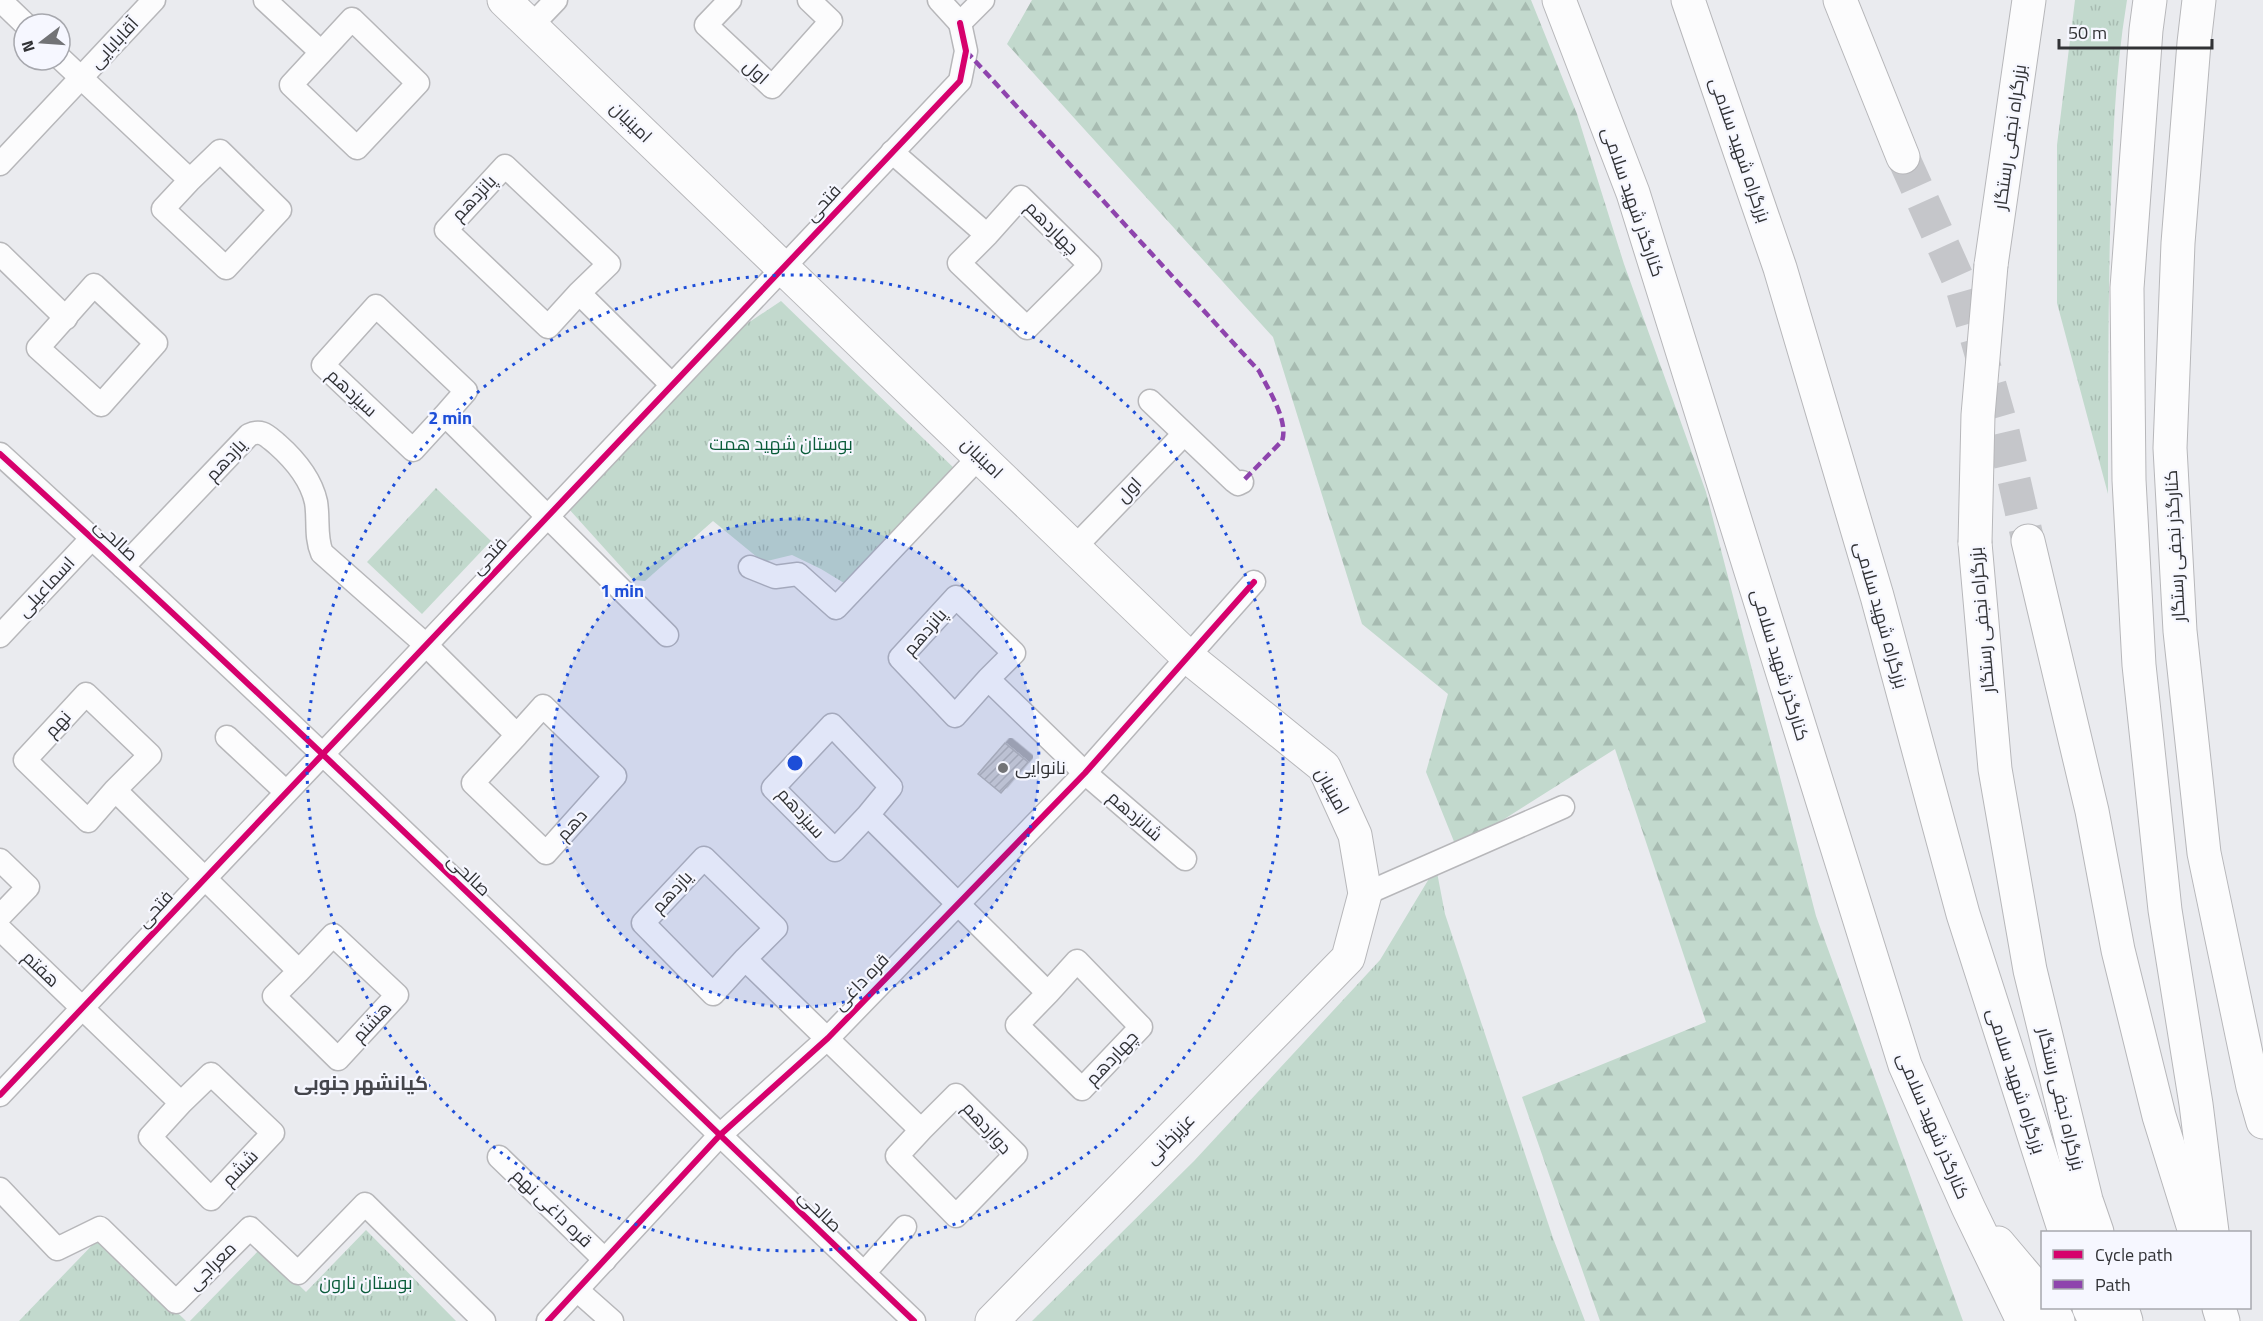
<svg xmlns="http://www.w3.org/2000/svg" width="2263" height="1321" font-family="'Titillium Web',Cairo,sans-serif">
  <defs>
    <pattern id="grass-tufts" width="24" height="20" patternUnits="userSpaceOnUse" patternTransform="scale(1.5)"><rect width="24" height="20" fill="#c2d9cd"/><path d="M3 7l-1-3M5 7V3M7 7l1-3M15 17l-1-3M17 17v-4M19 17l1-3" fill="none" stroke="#a7bbb1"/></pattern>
    <pattern id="forest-firs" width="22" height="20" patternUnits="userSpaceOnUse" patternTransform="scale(1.5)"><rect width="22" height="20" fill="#c2d9cd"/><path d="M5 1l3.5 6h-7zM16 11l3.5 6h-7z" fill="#a7bbb1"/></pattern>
    <pattern id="building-hatch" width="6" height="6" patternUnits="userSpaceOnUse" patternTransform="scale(1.5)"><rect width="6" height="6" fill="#d2d2d3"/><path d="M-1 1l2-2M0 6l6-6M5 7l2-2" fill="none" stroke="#b5b5b6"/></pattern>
    <filter id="shadow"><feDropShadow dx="5.5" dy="-5.5" stdDeviation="0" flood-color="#0004"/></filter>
  </defs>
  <rect width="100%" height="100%" fill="#eaebef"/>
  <g fill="url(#grass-tufts)">
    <path d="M 2075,0 L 2127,0 C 2114,78 2112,157 2110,235 C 2108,322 2108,408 2108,494 L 2057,303 L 2057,145 Z"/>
    <path d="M 781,301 L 957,471 L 849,586 L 821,569 L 792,555 L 763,562 L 713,521 L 645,581 L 633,580 L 568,508 L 730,335 Z"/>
    <path d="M 436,488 L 491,541 L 422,614 L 367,562 Z"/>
    <path d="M 1436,867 L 1445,914 L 1553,1238 L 1585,1321 L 1032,1321 L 1194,1161 L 1380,960 Z"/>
    <path d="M 366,1230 L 456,1321 L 190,1321 L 261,1248 L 306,1292 Z"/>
    <path d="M 100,1237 L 186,1321 L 19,1321 Z"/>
  </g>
  <path fill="url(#forest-firs)" d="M 1032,0 L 1531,0 L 1577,114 L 1624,264 L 1706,492 L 1816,916 L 1963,1321 L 1600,1321 L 1522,1097 L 1706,1022 L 1615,749 L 1457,849 L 1426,772 L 1448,694 L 1362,624 L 1273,337 L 1007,44 Z"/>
  <path fill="url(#building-hatch)" stroke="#b7b7b7" stroke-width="1.5" filter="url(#shadow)" d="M 1005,743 L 1028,762 L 1001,793 L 978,774 Z"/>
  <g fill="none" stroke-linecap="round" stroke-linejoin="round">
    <path stroke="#c5c6ca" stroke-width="33" stroke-dasharray="33 16" stroke-linecap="butt" d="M 1903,157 L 1962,288 L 2002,427 L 2028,541"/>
    <defs>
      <g id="minor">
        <path d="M 0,0 L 25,24"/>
        <path d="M 265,0 L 321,52"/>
        <path d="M 730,0 L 706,25 L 772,87 L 831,21 L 809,0"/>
        <path d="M 939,0 L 960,23"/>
        <path d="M 352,19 L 418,83 L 357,148 L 291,85 Z"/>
        <path d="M 960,23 L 983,0"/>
        <path d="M 531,26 L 556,0"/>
        <path d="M 60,58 L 190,180 L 163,209 L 226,268 L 280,210 L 220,151 L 190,180"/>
        <path d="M 892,152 L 987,235 L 959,263 L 1027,328 L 1090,265 L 1021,197 L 987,235"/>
        <path d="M 0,164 L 154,0"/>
        <path d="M 0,254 L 66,318"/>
        <path d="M 94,285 L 156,343 L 101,405 L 38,348 Z"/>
        <path d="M 579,293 L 609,264 L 505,166 L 446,230 L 548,327 L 579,293 L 672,385"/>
        <path d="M 1150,401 L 1234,481 L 1238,484 L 1242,482"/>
        <path d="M 445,415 L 466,391 L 376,306 L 323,365 L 413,450 L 445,415 L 667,635"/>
        <path d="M 0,454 C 310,736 610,1031 914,1321"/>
        <path d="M 1075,547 L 1184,434"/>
        <path d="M 123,567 L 249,435 C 262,429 267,436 277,444 C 294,459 311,479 316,502 C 319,519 315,537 322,553 L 426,645 L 517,735 L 473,783 L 546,853 L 615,776 L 543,706 L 517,735"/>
        <path d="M 750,567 L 775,577 L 798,574 L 836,608 L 980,456"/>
        <path d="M 0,636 L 92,538"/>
        <path d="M 988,679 L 1014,653 L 956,597 L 900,658 L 955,716 L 988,679 L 1085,773 L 1185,859"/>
        <path d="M 227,737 L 286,792"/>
        <path d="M 115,790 L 150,755 L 86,694 L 25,760 L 88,821 L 115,790 L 299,971 L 274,996 L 338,1059 L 397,995 L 333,935 L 299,971"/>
        <path d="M 868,815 L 891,787 L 832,725 L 773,788 L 835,850 L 868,815 L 1048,993 L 1017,1025 L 1082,1089 L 1141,1027 L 1077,961 L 1048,993"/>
        <path d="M 0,860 L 28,887 L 0,916"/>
        <path d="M 1365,894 L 1563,807"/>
        <path d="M 0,929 L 181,1103 L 150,1137 L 211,1199 L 273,1133 L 211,1074 L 181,1103"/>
        <path d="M 745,959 L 776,928 L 704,858 L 643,923 L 713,994 L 745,959 L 921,1130 L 897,1156 L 956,1216 L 1016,1154 L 956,1095 L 921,1130"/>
        <path d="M 0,1095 L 960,81 L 966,51 L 960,23"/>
        <path d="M 499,1157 L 605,1260"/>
        <path d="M 0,1189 L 57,1249 L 100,1228 L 176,1302 L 250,1228 L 298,1273 L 365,1204 L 484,1321"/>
        <path d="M 864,1273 L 905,1227"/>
        <path d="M 577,1290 L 612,1321"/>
        <path d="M 548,1321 L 720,1135 L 828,1038 L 1085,773 L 1254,582"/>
      </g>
      <path id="secondary" d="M 504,0 L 1188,657 L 1324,767 L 1355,835 L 1365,894 L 1348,958 L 992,1321"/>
      <g id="primary">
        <path d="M 1559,0 L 1633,193 L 1905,1065 L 1968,1207 L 2023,1321"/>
        <path d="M 2199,0 L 2194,43 L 2178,243 L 2170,448 L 2180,631 L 2204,853 L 2253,1087 L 2263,1122"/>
        <path d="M 1998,1243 L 2042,1295"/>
        <path d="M 2051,1308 L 2058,1321"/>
      </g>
      <g id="trunk">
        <path d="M 1688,0 L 1780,268 L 1877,596 L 1963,914 L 2065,1232"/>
        <path d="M 1840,0 L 1903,157"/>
        <path d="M 2150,0 L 2146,30 L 2127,288 L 2129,480 L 2139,665 L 2165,910 L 2196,1104 L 2212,1232"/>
        <path d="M 1991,265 L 2029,0"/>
        <path d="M 2028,541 L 2092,811 L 2118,950 L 2159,1116 L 2195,1232"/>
        <path d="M 1975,543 L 1995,769 L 2030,970 L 2086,1200 L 2097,1232"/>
        <path d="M 2089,1308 L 2095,1321"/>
        <path d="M 2122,1308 L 2126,1321"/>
        <path d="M 2219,1308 L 2223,1321"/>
      </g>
    </defs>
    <use href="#minor" stroke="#b7b7ba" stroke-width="25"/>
    <use href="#secondary" stroke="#b7b7ba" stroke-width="35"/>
    <use href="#primary" stroke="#b7b7ba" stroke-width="35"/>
    <use href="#trunk" stroke="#b7b7ba" stroke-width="35"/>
    <use href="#minor" stroke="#fcfcfd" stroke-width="22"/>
    <use href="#secondary" stroke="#fcfcfd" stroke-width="33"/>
    <use href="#primary" stroke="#fcfcfd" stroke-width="33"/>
    <use href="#trunk" stroke="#fcfcfd" stroke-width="33"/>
    <defs>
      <path id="trunk-bridge" d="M 1975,543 L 1978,415 L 1991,265"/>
    </defs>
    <use href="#trunk-bridge" stroke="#b7b7ba" stroke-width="35" stroke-linecap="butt"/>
    <use href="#trunk-bridge" stroke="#fcfcfd" stroke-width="33"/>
    <path stroke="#8e44ad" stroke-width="4.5" stroke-dasharray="9 4.5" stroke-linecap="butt" d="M 966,51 L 1259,371 C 1268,389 1289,421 1282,441 L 1242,482"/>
    <defs>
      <g id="cycleway">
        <path d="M 0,454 C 310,736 610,1031 914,1321"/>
        <path d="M 0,1095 L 960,81 L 966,51 L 960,23"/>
        <path d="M 548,1321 L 720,1135 L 828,1038 L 1085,773 L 1254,582"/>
      </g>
    </defs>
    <use href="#cycleway" stroke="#f6f7ff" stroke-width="10"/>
    <use href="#cycleway" stroke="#d6006c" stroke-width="6"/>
  </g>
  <circle cx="795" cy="763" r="244" fill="#1d4ed8" fill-opacity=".12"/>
  <g fill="none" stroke="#1d4ed8" stroke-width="3" stroke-dasharray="3 6">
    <circle cx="795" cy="763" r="244"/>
    <circle cx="795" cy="763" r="488"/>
  </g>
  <circle fill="#727376" stroke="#f6f7ff" stroke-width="2" cx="1003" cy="768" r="6"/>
  <g text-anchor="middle" stroke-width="4.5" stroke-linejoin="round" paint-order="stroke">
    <g font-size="18" fill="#313235" stroke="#f6f7ff">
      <text transform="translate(114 43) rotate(-47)" y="6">آقابابایی</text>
      <text transform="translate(756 72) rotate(42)" y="6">اول</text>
      <text transform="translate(631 122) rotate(44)" y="6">امینیان</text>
      <text transform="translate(2010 137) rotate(-82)" y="6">بزرگراه نجفی رستگار</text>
      <text transform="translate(1740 150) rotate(71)" y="6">بزرگراه شهید سلامی</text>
      <text transform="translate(474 198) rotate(-47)" y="6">پانزدهم</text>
      <text transform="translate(1633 202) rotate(71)" y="6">کنارگذر شهید سلامی</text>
      <text transform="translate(823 203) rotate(-47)" y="6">فتحی</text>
      <text transform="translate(1052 228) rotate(45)" y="6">چهاردهم</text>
      <text transform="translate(352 393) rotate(43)" y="6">سیزدهم</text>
      <text transform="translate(982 458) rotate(44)" y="6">امینیان</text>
      <text transform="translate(226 460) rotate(-47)" y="6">یازدهم</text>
      <text transform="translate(1129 490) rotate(-46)" y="6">اول</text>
      <text transform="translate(116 540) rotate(43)" y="6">صالحی</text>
      <text transform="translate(2175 546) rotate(-93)" y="6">کنارگذر نجفی رستگار</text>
      <text transform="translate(489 556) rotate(-47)" y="6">فتحی</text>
      <text transform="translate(46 587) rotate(-47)" y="6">اسماعیلی</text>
      <text transform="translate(1881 615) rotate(74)" y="6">بزرگراه شهید سلامی</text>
      <text transform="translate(1982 620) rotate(-95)" y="6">بزرگراه نجفی رستگار</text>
      <text transform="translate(925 632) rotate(-49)" y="6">پانزدهم</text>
      <text transform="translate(1780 665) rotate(73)" y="6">کنارگذر شهید سلامی</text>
      <text transform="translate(58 724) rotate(-47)" y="6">نهم</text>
      <text transform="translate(1332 791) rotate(61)" y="6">امینیان</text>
      <text transform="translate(801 813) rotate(48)" y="6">سیزدهم</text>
      <text transform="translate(1135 816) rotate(41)" y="6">شانزدهم</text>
      <text transform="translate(572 825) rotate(-48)" y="6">دهم</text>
      <text transform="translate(469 875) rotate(44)" y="6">صالحی</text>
      <text transform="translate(672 892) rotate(-47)" y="6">یازدهم</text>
      <text transform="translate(155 909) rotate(-47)" y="6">فتحی</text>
      <text transform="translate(41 969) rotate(44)" y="6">هفتم</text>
      <text transform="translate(861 982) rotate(-46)" y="6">قره داغی</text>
      <text transform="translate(372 1022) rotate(-47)" y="6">هشتم</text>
      <text transform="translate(1112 1058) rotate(-47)" y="6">چهاردهم</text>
      <text transform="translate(2016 1081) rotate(72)" y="6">بزرگراه شهید سلامی</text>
      <text transform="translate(2061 1099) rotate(76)" y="6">بزرگراه نجفی رستگار</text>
      <text transform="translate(1933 1126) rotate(67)" y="6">کنارگذر شهید سلامی</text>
      <text transform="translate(987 1128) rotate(48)" y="6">دوازدهم</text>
      <text transform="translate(1170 1139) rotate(-46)" y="6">عزیزخانی</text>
      <text transform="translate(240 1168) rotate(-46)" y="6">ششم</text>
      <text transform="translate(552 1208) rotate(44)" y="6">قره داغی نهم</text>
      <text transform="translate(820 1211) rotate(44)" y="6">صالحی</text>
      <text transform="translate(212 1266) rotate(-45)" y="6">معراجی</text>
    </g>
    <g font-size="18" fill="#095b39" stroke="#f6f7ff">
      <text x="781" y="450">بوستان شهید همت</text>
      <text x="366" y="1289">بوستان نارون</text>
    </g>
    <g font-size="18" fill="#313235" stroke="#f6f7ff" text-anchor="start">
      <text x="1015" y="774">نانوایی</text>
    </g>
    <g font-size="20" font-weight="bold" fill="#44454b" stroke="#f6f7ff">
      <text x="361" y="1090">کیانشهر جنوبی</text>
    </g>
  </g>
  <circle cx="795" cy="763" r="9" fill="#1d4ed8" stroke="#f6f7ff" stroke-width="3"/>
  <g font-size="18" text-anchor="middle" font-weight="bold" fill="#1d4ed8" stroke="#f6f7ff" stroke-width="4.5" stroke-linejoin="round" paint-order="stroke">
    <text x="450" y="424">2 min</text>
    <text x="622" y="597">1 min</text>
  </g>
  <rect x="2041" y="1231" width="210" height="78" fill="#f6f7ff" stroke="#a7a8ae" stroke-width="1.5"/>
  <rect x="2053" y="1250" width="30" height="9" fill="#d6006c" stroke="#a7a8ae" stroke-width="1.5"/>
  <text x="2095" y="1261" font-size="18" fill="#313235">Cycle path</text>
  <rect x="2053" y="1280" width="30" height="9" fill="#8e44ad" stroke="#a7a8ae" stroke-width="1.5"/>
  <text x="2095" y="1291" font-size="18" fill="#313235">Path</text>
  <g transform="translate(42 42) rotate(253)"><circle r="28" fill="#f6f7ff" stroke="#a7a8ae" stroke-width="1.5"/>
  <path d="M0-4.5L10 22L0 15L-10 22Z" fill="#727376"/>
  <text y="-9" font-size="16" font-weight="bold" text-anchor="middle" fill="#313235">N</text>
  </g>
  <path d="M2059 39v9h153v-9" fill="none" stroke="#313235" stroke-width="3"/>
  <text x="2068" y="39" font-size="18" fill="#313235" stroke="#f6f7ff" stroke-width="4.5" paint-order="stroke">50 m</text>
</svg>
